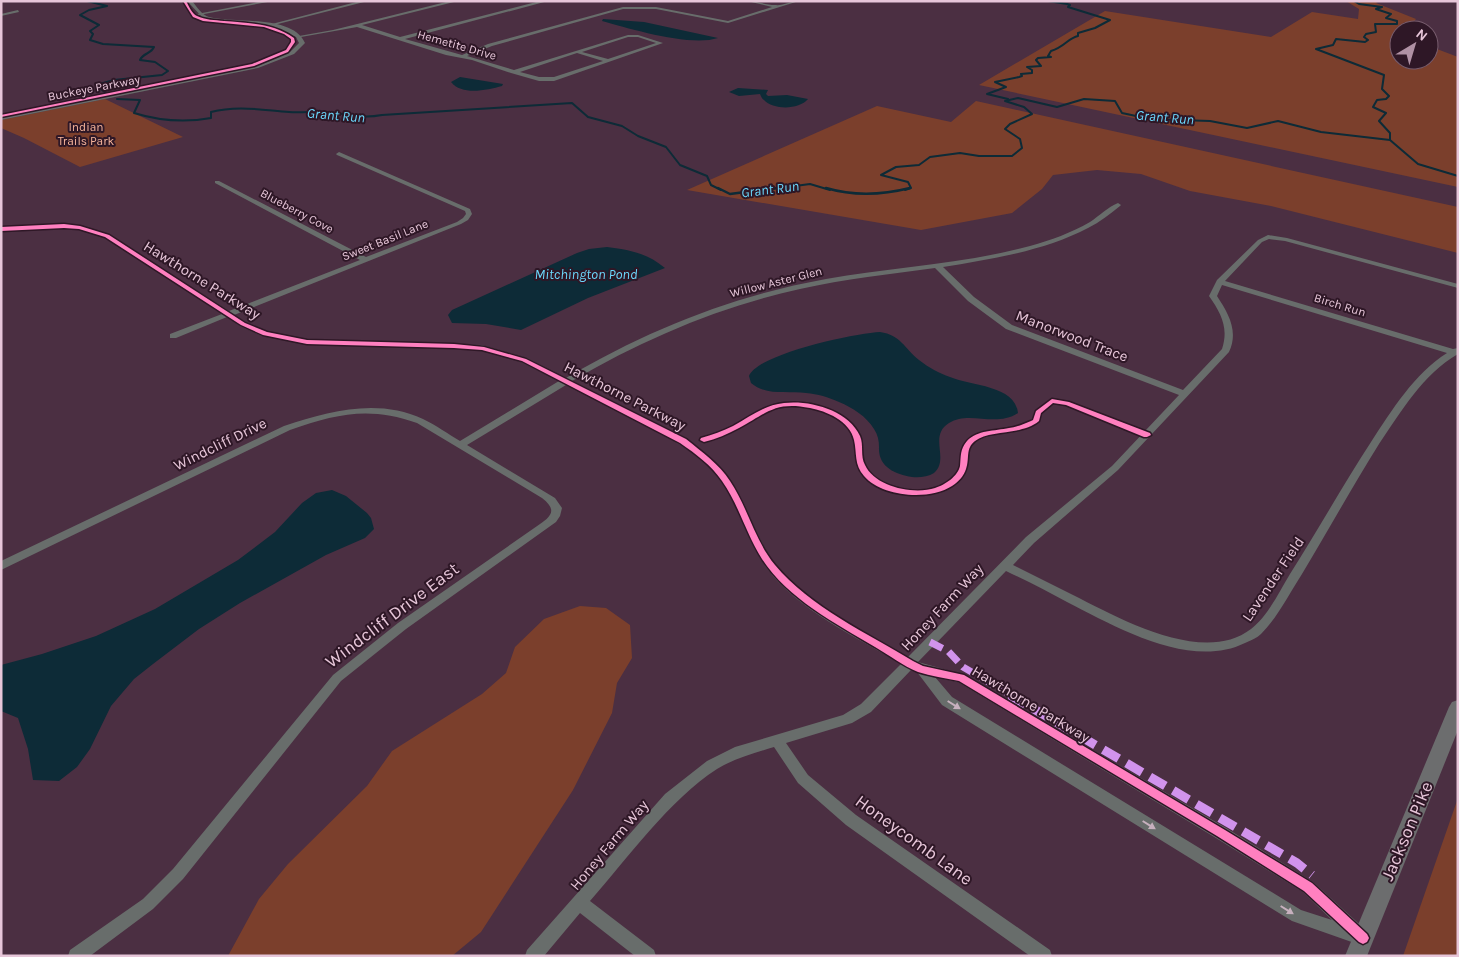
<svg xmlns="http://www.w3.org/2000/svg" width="1459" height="957" font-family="Karla,sans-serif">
  <rect width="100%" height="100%" fill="#4b2f42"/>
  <g fill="#7b3f2c">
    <path d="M 1346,1 L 1378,1 L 1376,3 L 1416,19 L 1407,30 L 1399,30 L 1399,60 L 1429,60 L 1429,46 L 1458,57 L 1458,187 L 979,85 L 1105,11 L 1271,37 L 1312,12 L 1358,19 L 1359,9 Z"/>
    <path d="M 105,99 L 183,137 L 80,167 L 24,138 L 1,128 L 1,120 Z"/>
    <path d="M 976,101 L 1458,207 L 1458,253 L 1271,206 L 1190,191 L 1141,174 L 1097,170 L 1053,175 L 1042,189 L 1012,213 L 921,230 L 687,190 L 877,106 L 951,122 Z"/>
    <path d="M 580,606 L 606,608 L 630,625 L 632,658 L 617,683 L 612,713 L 573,790 L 481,932 L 452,956 L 228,956 L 259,899 L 288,864 L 367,786 L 392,751 L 482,694 L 506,673 L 515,647 L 544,619 Z"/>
    <path d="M 1458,798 L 1458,956 L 1403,956 Z"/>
  </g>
  <g fill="#0d2b37">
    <path d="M 603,19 L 644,22 L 718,38 C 690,47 631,29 602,21 Z"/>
    <path d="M 460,77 L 503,84 L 502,86 C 487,90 462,96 451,82 Z"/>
    <path d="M 738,88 L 768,90 L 766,94 L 768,96 L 787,95 L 808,99 C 799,110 773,110 764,100 C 762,99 761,96 760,94 L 739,96 L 729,92 Z"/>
    <path d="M 607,247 C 630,250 647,253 665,268 L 588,298 L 521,330 L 486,324 L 452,323 L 448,315 L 452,310 L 577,253 L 589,249 Z"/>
    <path d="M 880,332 C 901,335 904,348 919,360 C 929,368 939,373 950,377 C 971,386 1015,385 1018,413 C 995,428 970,410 949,423 C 928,436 950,459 934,473 C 928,477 918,478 912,477 C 895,474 878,467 879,447 C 879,441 878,435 874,429 C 866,416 853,408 839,402 C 828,397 818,394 806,393 C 788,391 766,396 751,383 L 749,376 C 757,354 856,333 880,332 Z"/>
    <path d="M 332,490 L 346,496 L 367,513 L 371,518 L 374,529 L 365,538 L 326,555 L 240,603 L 199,629 L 153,664 L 134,679 L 111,706 L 90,749 L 77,767 L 59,781 L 33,780 L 28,749 L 18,718 L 1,711 L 1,665 L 42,654 L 96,636 L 155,609 L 238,560 L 275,532 L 302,503 L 316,493 Z"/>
  </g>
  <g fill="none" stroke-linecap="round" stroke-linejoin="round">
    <g stroke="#0d2b37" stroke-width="2">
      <path d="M 87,1 L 107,6 L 89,10 L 80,15 L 99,25 L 90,31 L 93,34 L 90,40 L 103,44 L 154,47 C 151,54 143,53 140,60 L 155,62 L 168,71 L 162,75 L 114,80 L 96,85 L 106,93"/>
      <path d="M 1354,1 L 1359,4 L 1382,7 L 1376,9 L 1391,14 L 1386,18 L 1397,21 L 1397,24 L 1375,24 L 1376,32 L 1366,34 L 1364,37 L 1368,40 L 1365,42 L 1336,39 L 1333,45 L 1316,49 L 1384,75 L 1382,89 L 1389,96 L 1386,99 L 1377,100 L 1373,107 L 1386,113 L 1379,121 L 1390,133 L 1390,140"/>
      <path d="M 117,99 L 140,100 L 134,113 C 160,121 184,123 211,118 L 211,112 C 237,105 262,110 289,112 C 302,113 315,111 328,112 C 348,114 361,119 382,115 L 572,103 L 588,117 L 622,126 L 638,136 L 666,147 L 680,165 L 707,176 L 711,185 L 721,190"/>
      <path d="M 1008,99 L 987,94 L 1006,87 L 995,82 L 1019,77 L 1022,76 L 1021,74 L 1032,73 L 1032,70 L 1027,67 L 1041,66 L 1036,60 L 1038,58 L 1051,57 L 1048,56 L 1051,51 C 1065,47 1068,38 1078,36 L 1078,33 L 1095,28 L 1110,20 L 1068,7 L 1070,5 L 1067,4 L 1048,1"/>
      <path d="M 765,190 L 810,184 L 830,190"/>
      <path d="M 905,190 L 911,188 L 908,182 L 881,175 L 896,167 L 919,165 L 930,157 L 960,153 L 979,156 L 1012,156 L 1022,148 L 1020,139 L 1005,129 L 1010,124 L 1032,114 L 1024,107 L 1005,101 L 1018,98 L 1057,107 L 1084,99 L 1115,101 L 1122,113 L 1150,119 L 1210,121 L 1247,128 L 1278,121 L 1321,132 L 1390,140 L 1418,164 L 1458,176"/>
    </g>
    <g stroke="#0d2b37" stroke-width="2.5">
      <path d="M 718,188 L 730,194 L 775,188"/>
      <path d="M 826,188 C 853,196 882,195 910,188"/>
    </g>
    <g fill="#686d6b" fill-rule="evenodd">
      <path d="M 263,1 L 273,1 L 199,15 L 197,14 Z"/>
      <path d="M 360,1 L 368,1 L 270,26 L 268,25 Z"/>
      <path d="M 450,1 L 458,1 L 362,25 L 400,37 L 540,1 L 548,1 L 405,39 L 462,55 L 488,44 L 623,7 L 656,7 L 728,21 L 772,7 L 747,1 C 757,1 766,5 775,5 C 783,6 791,1 799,1 L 728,23 L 656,9 L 623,9 L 492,46 L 467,56 L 514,70 L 628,35 L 638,35 L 663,43 L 554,81 L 539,81 L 511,73 L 472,60 L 446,55 L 357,27 L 301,37 L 299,36 L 333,30 ZM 628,37 L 638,37 L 656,43 L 608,59 L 582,52 ZM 577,53 L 603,61 L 554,77 L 539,77 L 520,72 Z"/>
      <path d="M 18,10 L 19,12 L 1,16 L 1,14 Z"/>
      <path d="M 339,152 L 470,209 L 472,214 L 468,220 L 461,224 L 234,315 L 246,322 L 267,332 L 307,340 L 482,345 L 527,358 L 566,378 C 648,330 732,296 826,279 C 893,267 964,264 1030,246 C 1051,240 1071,233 1090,222 C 1099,216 1108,207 1118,203 L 1121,205 L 1120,206 C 1110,214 1100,222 1088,228 C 1044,251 992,259 943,267 L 974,297 L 1012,325 L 1183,390 L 1222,349 C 1229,328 1221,313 1209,296 L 1217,280 L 1258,240 L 1268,235 L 1287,238 L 1458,284 L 1458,288 L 1285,241 L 1269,239 L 1262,242 L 1225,281 L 1453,349 L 1458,348 L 1458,354 C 1423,374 1401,412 1379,444 C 1352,487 1328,531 1302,574 C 1289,594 1278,617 1261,634 C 1257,638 1251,640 1245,643 C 1190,670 1116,627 1067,602 C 1047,591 1027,581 1006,571 L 918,662 L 965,675 L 1226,828 L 1313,882 L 1369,933 L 1371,938 L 1369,943 L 1363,946 L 1292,921 L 942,705 L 917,672 L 911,670 L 871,712 L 852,723 L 786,743 L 808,775 L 856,815 L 1050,950 L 1052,956 L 1030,956 L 846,825 L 798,783 L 774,747 C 755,753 735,758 717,769 C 669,800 628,858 590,901 L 654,950 L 656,956 L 635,956 L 580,913 L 544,956 L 525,956 L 527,950 L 665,794 L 707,761 L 735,747 L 843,715 L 861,704 L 901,664 C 857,637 797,610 766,567 C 743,535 736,493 708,466 C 687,446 662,434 637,421 C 613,409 590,397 566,385 L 467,445 L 555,498 L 562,508 L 560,516 L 556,522 L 406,629 L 341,681 L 183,879 L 153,909 L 90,956 L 68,956 L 70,950 L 143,899 L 173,869 L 333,675 L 398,623 L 540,524 C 553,515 556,509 542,498 L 417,423 C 369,406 336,414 290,430 L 1,570 L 1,561 L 284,426 C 329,411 378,398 423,419 C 436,425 448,434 460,441 L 559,381 L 521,362 L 481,350 L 307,344 L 262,336 L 240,326 L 227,317 L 176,338 L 170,338 L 170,334 L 222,314 L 105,237 L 79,230 L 64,228 L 1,231 L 1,227 L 64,224 L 80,226 L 109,235 L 229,311 L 360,260 L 215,183 L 215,181 L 219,181 L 366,257 L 457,222 L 463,218 L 466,214 L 465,211 L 337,155 L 336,154 ZM 935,268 L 968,301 L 1006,329 L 1179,395 L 1112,466 L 1026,537 L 908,657 C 864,630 804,603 773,561 C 751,529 743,488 714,461 C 693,441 668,430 643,417 C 620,405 596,393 572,381 C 644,339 719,307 800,289 C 845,279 890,274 935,268 ZM 1222,285 L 1447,353 C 1414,374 1392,410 1371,442 C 1343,485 1318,530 1290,574 C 1279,592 1268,616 1251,629 C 1203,666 1119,618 1073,595 C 1053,585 1033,575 1013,565 L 1034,543 L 1118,470 L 1229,352 C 1239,331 1228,313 1217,296 ZM 935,677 L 958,682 L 1216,838 L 1303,892 L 1332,920 L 1301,910 L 952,697 Z"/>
    </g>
    <path fill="#686d6b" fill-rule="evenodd" d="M 187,1 L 192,1 C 197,7 202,15 209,17 C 235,24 292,14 305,43 L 294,54 L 258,68 L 1,120 L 1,116 L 254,65 L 290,52 L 299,43 L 296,37 L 276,28 L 204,19 Z"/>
    <path fill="#6c6d6e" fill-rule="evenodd" d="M 1458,700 L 1458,730 L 1367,956 L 1345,956 L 1449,707 L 1452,702 Z"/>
    <path stroke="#d193ec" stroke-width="7" stroke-dasharray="14 7" stroke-linecap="butt" d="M 930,642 L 948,651 L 963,667 L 1012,696"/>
    <path stroke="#d193ec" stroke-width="9" stroke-dasharray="18 9" stroke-linecap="butt" d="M 1010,695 L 1297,863 L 1312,875"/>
    <defs>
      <g id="cycleway">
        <path d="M 183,1 L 186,1 C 189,6 192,14 197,16 C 205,20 215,20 224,21 C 248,23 274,23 294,38 L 295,42 L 288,52 L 254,66 L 1,117 L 1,115 L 252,64 L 286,50 L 291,42 L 291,39 L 284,34 L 264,27 L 203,21 L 193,17 Z"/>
        <path d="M 64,224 L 80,226 L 109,235 L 245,323 L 267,332 L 307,340 L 454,344 L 484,347 L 526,359 L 686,439 C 702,452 719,464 730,481 C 748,508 755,541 775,565 C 810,607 867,633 913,661 L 923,666 L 964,675 L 1225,830 L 1312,883 L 1367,934 L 1369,938 L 1367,942 L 1363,944 L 1359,942 L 1304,891 L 1217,836 L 959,681 C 945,678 931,676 918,672 C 903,666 889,655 875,647 C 835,623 788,599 762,559 C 746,534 739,505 722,481 C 711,465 696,454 680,443 L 522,361 L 482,350 L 454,348 L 307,344 L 263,335 L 241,325 L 105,237 L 79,229 L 64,228 L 1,231 L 1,227 Z"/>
        <path d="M 1052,399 L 1069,402 L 1150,433 L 1151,435 L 1147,437 L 1144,437 L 1066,405 L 1053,403 L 1041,413 L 1039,421 C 1021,436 990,429 975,441 C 965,449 970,458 966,469 C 964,476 958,482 952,486 C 929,501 882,497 864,476 C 854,465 857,453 854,440 C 850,421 826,411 810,408 C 775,401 767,413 739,428 C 728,434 716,439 704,442 L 700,440 L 701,438 C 712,435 723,431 733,426 C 750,417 764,405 784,403 C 810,400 848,410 860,436 C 864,445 860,456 865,465 C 875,487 914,495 935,488 C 945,485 958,476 960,466 C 961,456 960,449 967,441 C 977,430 995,431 1009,428 C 1017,427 1024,424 1031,421 L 1033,420 L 1036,411 Z"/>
      </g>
    </defs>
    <use href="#cycleway" stroke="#2e1726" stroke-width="3"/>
    <use href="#cycleway" fill="#ff80c0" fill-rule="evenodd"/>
  </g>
  <defs><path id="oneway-solid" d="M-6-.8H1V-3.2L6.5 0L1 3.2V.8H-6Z" transform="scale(1.25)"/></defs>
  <g fill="#c7b0be">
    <use href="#oneway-solid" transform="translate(954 705) rotate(32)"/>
    <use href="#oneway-solid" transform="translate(1149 825) rotate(32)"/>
    <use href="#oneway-solid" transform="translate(1287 910) rotate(32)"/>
  </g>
  <g text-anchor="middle" stroke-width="4" stroke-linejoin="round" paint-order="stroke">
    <g font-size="12" fill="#e7c6d9" stroke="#2e1726">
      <text transform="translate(457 45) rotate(16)" y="4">Hemetite Drive</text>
      <text transform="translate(94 88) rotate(-11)" y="4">Buckeye Parkway</text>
      <text transform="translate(297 211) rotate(28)" y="4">Blueberry Cove</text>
      <text transform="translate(385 240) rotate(-22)" y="4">Sweet Basil Lane</text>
      <text transform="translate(776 282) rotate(-14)" y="4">Willow Aster Glen</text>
      <text transform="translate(1340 305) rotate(17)" y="4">Birch Run</text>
    </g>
    <g font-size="12" fill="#f6b49b" stroke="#2e1726">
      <text x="86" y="131">Indian<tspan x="86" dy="14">Trails Park</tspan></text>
    </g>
    <g font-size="14" font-style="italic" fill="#6bd8fc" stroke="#2e1726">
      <text transform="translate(336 115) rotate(5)" y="5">Grant Run</text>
      <text transform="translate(1165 117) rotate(5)" y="5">Grant Run</text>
      <text transform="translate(770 189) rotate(-7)" y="5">Grant Run</text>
      <text x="586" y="279">Mitchington Pond</text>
    </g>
    <g font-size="15" fill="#e7c6d9" stroke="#2e1726">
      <text transform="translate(202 280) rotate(32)" y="5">Hawthorne Parkway</text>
      <text transform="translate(1072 336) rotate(21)" y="5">Manorwood Trace</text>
      <text transform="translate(625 396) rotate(27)" y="5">Hawthorne Parkway</text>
      <text transform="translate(220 444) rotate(-26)" y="5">Windcliff Drive</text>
      <text transform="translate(1273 579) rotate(-56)" y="5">Lavender Field</text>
      <text transform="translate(942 607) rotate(-47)" y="5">Honey Farm Way</text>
      <text transform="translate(1031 704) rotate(31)" y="5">Hawthorne Parkway</text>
      <text transform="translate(609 845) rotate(-50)" y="5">Honey Farm Way</text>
    </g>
    <g font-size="18" fill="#e7c6d9" stroke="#2e1726">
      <text transform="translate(392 615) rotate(-37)" y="6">Windcliff Drive East</text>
      <text transform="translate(1407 831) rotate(-67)" y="6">Jackson Pike</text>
      <text transform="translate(914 840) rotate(36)" y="6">Honeycomb Lane</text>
    </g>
  </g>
  <rect width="1459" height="957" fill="none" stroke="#e7c6d9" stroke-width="5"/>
  <g transform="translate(1414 45) rotate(38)"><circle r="24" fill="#2e1726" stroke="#785d6e"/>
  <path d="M0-4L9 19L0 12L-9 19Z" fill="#b091a4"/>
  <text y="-8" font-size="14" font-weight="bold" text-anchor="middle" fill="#e7c6d9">N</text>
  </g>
</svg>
